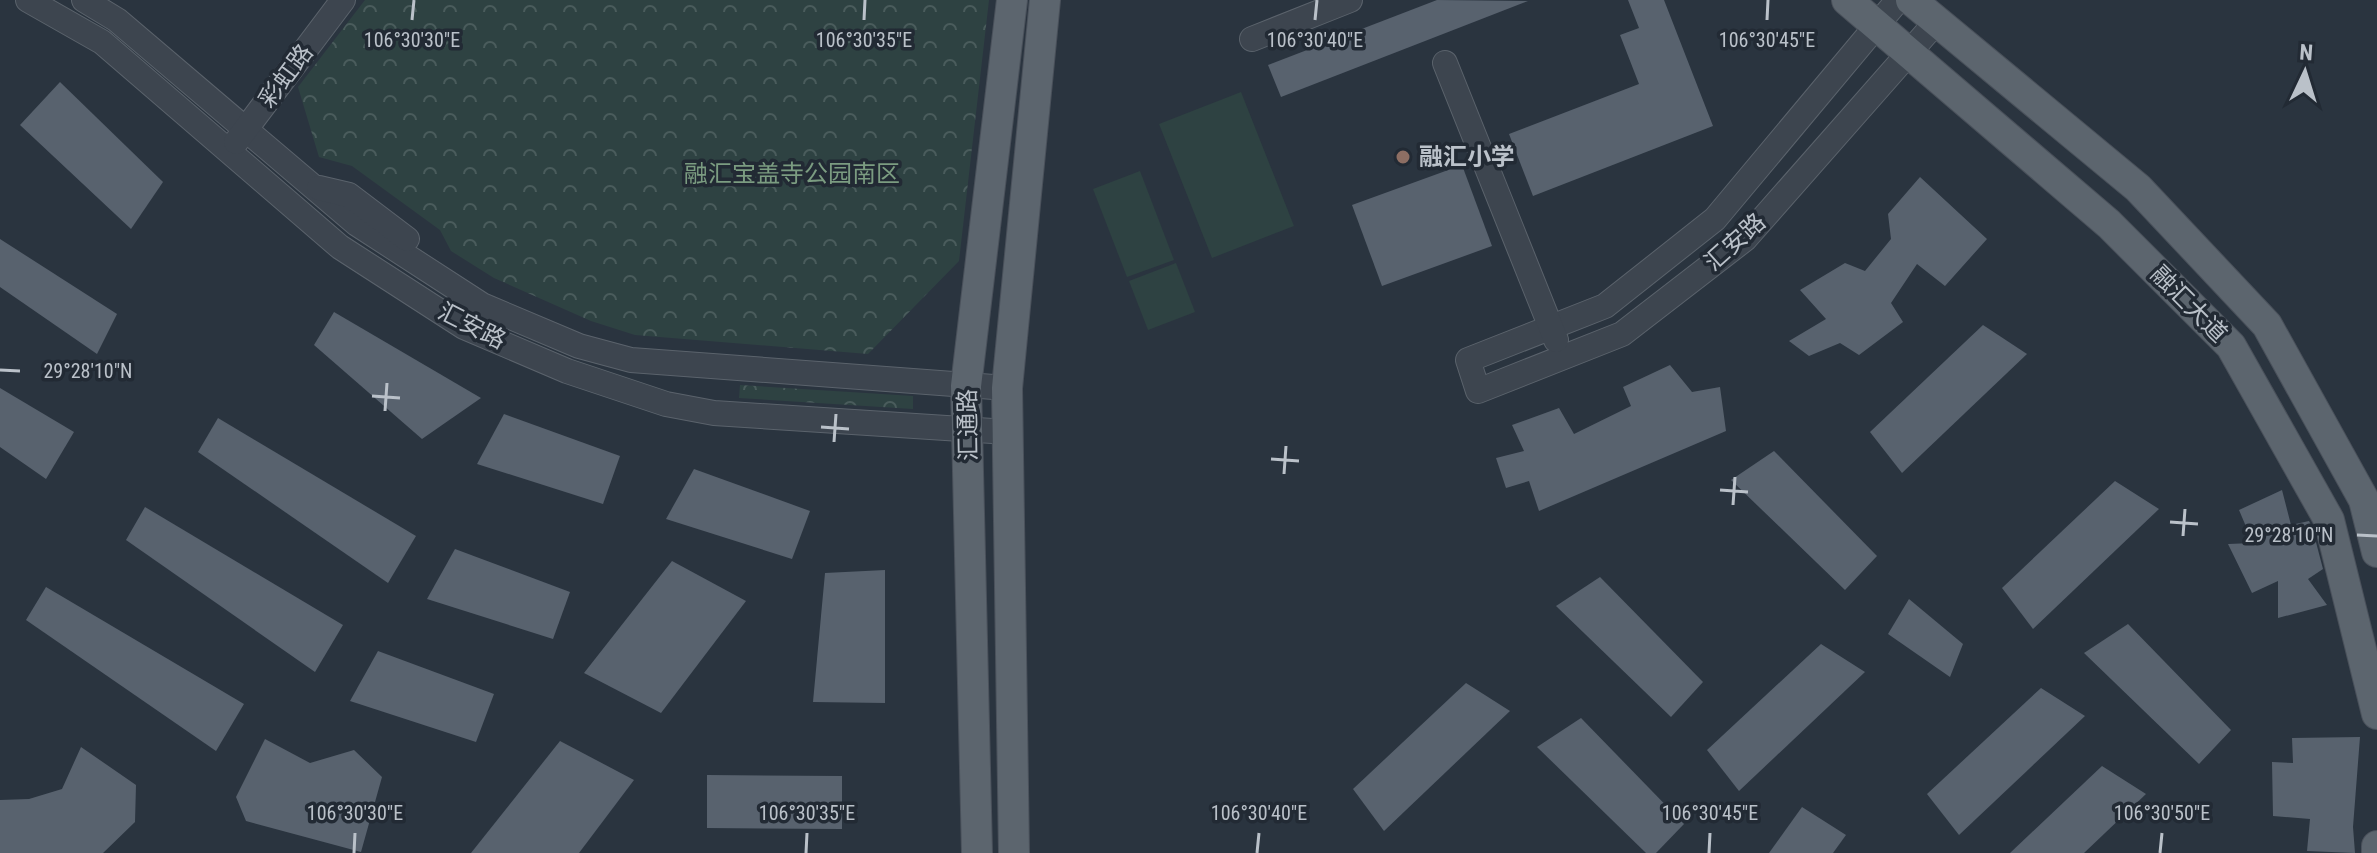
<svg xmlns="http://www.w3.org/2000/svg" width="2377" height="853" font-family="'Roboto Condensed','Noto Sans SC',sans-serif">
  <defs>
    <pattern id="forest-crowns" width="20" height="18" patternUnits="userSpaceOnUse" patternTransform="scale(2)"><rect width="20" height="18" fill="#2e4242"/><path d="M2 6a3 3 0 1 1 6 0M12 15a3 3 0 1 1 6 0" fill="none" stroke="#4a5c5c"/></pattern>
  </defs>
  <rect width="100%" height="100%" fill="#2a343f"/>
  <g fill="url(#forest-crowns)">
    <path d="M 365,0 L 989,0 L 959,261 L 868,354 L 635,335 L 591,321 L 494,278 L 451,251 L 440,230 L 352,166 L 319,157 L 298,87 Z"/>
    <path d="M 740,385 L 913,396 L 913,409 L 739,398 Z"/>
  </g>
  <g fill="#2e4242">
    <path d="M 1241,92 L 1294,226 L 1212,258 L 1159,124 Z"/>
    <path d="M 1140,171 L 1174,260 L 1127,277 L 1093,189 Z"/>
    <path d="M 1176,263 L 1195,312 L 1148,330 L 1129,281 Z"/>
  </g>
  <g fill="#58626e">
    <path d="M 1437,0 L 1528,1 L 1281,97 L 1268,65 Z"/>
    <path d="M 1628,0 L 1664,0 L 1713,126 L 1533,196 L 1509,134 L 1639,84 L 1620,35 L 1639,28 Z"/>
    <path d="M 60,82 L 163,182 L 131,229 L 20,125 Z"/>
    <path d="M 1462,165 L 1492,246 L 1382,286 L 1352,205 Z"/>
    <path d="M 1920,177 L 1987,239 L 1945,286 L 1917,264 L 1891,303 L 1903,322 L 1859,355 L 1840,343 L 1809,356 L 1789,341 L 1826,319 L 1800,290 L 1845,263 L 1865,271 L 1891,239 L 1888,214 Z"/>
    <path d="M 0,239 L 117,314 L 97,354 L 0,287 Z"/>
    <path d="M 334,312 L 481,398 L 422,439 L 314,345 Z"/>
    <path d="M 1983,325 L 2027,354 L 1902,473 L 1870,432 Z"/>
    <path d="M 1670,365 L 1692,392 L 1720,387 L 1726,431 L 1539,511 L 1529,481 L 1506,488 L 1496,458 L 1524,451 L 1512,425 L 1559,408 L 1574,434 L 1631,406 L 1623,387 Z"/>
    <path d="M 0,388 L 74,432 L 46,479 L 0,447 Z"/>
    <path d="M 504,414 L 620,456 L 603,504 L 477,464 Z"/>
    <path d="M 218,418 L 416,536 L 388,583 L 198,452 Z"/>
    <path d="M 1774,451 L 1877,556 L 1845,590 L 1731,480 Z"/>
    <path d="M 694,469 L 810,511 L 792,559 L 666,519 Z"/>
    <path d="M 2115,481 L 2159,509 L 2033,629 L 2002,588 Z"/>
    <path d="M 2282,490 L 2291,525 L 2309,521 L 2312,527 L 2323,569 L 2308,579 L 2327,605 L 2278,618 L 2278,581 L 2252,593 L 2228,544 L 2253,543 L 2239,510 Z"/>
    <path d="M 145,507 L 343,625 L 315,672 L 126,540 Z"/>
    <path d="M 455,549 L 570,592 L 553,639 L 427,599 Z"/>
    <path d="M 672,561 L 746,601 L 661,713 L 584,673 Z"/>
    <path d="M 885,570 L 885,703 L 813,702 L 825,573 Z"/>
    <path d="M 1600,577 L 1703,682 L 1671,717 L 1556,606 Z"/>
    <path d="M 46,587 L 244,704 L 216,751 L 26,620 Z"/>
    <path d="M 1909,599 L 1963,644 L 1950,677 L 1888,634 Z"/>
    <path d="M 2128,624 L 2231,730 L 2199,764 L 2084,653 Z"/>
    <path d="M 1821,644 L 1865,672 L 1739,791 L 1707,750 Z"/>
    <path d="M 378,651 L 494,694 L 476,742 L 350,701 Z"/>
    <path d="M 1466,683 L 1510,711 L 1384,831 L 1353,789 Z"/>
    <path d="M 2041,688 L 2085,716 L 1959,835 L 1927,794 Z"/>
    <path d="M 1581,718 L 1684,824 L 1656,853 L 1646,853 L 1537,747 Z"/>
    <path d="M 2360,737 L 2353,827 L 2355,853 L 2307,851 L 2310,819 L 2273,816 L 2272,762 L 2293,763 L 2292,738 Z"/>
    <path d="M 265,739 L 310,763 L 354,750 L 382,777 L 361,852 L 246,821 L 236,797 Z"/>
    <path d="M 560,741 L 634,780 L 579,853 L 471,853 Z"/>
    <path d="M 81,747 L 136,785 L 135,822 L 103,853 L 0,853 L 0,800 L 29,799 L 62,789 Z"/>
    <path d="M 2102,766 L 2146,794 L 2084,853 L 2010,853 Z"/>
    <path d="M 707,775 L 842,776 L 842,829 L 707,828 Z"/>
    <path d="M 1802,807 L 1846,835 L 1833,853 L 1769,853 Z"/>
  </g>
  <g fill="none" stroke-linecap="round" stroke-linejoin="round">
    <defs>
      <g id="minor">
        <path d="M 28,0 L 102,42 L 340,247 L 464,327 L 567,371 L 666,404 L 714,413 L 1008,432"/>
        <path d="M 84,0 L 117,20 L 357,224 L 482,305 L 579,346 L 631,360 L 1007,388"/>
        <path d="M 1898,0 L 1715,219 L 1605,306 L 1468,360 L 1478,391 L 1622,334 L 1745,239 L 1937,21"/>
        <path d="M 1252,39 L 1350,0"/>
        <path d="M 1445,63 L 1556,340"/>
        <path d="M 236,142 L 343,0"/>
        <path d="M 319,188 L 349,195 L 407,239"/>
      </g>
      <g id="major">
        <path d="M 1847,0 L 2109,224 L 2231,346 L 2329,520 L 2377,714"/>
        <path d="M 1911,0 L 2138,188 L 2267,325 L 2364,500 L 2377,552"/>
        <path d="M 977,853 L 966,386 L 1012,0"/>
        <path d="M 1014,853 L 1007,388 L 1045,0"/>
        <path d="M 2377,853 L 2377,846"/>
      </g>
    </defs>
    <use href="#minor" stroke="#5b636c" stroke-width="26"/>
    <use href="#major" stroke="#4a515b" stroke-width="32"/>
    <use href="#minor" stroke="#3d454f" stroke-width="24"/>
    <use href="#major" stroke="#5c656e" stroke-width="30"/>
  </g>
  <path fill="none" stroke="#bac1c9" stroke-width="3" d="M 412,20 L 414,0M 864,20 L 865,0M 1315,20 L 1317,0M 1767,20 L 1768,0M 0,370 L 20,371M 372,396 L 400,398M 385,411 L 387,383M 821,427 L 849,429M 834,442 L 836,414M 1271,459 L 1299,461M 1284,474 L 1286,446M 1720,490 L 1748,492M 1733,505 L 1735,477M 2170,522 L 2198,524M 2357,535 L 2377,536M 2183,536 L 2185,509M 354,853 L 355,833M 806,853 L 807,833M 1257,853 L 1259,833M 1709,853 L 1710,833M 2160,853 L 2162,833"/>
  <circle fill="#8d6e63" stroke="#222a34" stroke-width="3" cx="1403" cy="157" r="8"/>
  <g text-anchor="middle" stroke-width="7" stroke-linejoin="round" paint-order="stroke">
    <g font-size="24" fill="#bac1c9" stroke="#222a34">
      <text transform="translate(286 76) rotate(-53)" y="8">彩虹路</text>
      <text transform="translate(1735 242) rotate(-42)" y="8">汇安路</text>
      <text transform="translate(2189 304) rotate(45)" y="8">融汇大道</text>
      <text transform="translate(472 326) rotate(27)" y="8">汇安路</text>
      <text transform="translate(968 425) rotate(-91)" y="8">汇通路</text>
    </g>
    <g font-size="24" font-weight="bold" fill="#bac1c9" stroke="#222a34" text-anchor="start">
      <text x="1419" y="165">融汇小学</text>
    </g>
    <g font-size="24" fill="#7b9c81" stroke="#222a34">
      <text x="792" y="182">融汇宝盖寺公园南区</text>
    </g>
  </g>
  <g font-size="20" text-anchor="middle" fill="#bac1c9" stroke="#222a34" stroke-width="7" stroke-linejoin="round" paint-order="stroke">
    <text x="412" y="47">106°30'30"E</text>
    <text x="864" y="47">106°30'35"E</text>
    <text x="1315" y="47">106°30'40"E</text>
    <text x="1767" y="47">106°30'45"E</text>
    <text x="88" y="378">29°28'10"N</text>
    <text x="2289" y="542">29°28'10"N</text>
    <text x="355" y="820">106°30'30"E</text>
    <text x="807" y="820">106°30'35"E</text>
    <text x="1259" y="820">106°30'40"E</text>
    <text x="1710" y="820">106°30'45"E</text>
    <text x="2162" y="820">106°30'50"E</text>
  </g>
  <g transform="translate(2305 72) rotate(4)" stroke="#222a34" stroke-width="6" paint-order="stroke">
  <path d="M0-6L14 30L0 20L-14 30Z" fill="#bac1c9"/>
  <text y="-12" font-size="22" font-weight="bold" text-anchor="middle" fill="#bac1c9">N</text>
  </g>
</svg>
